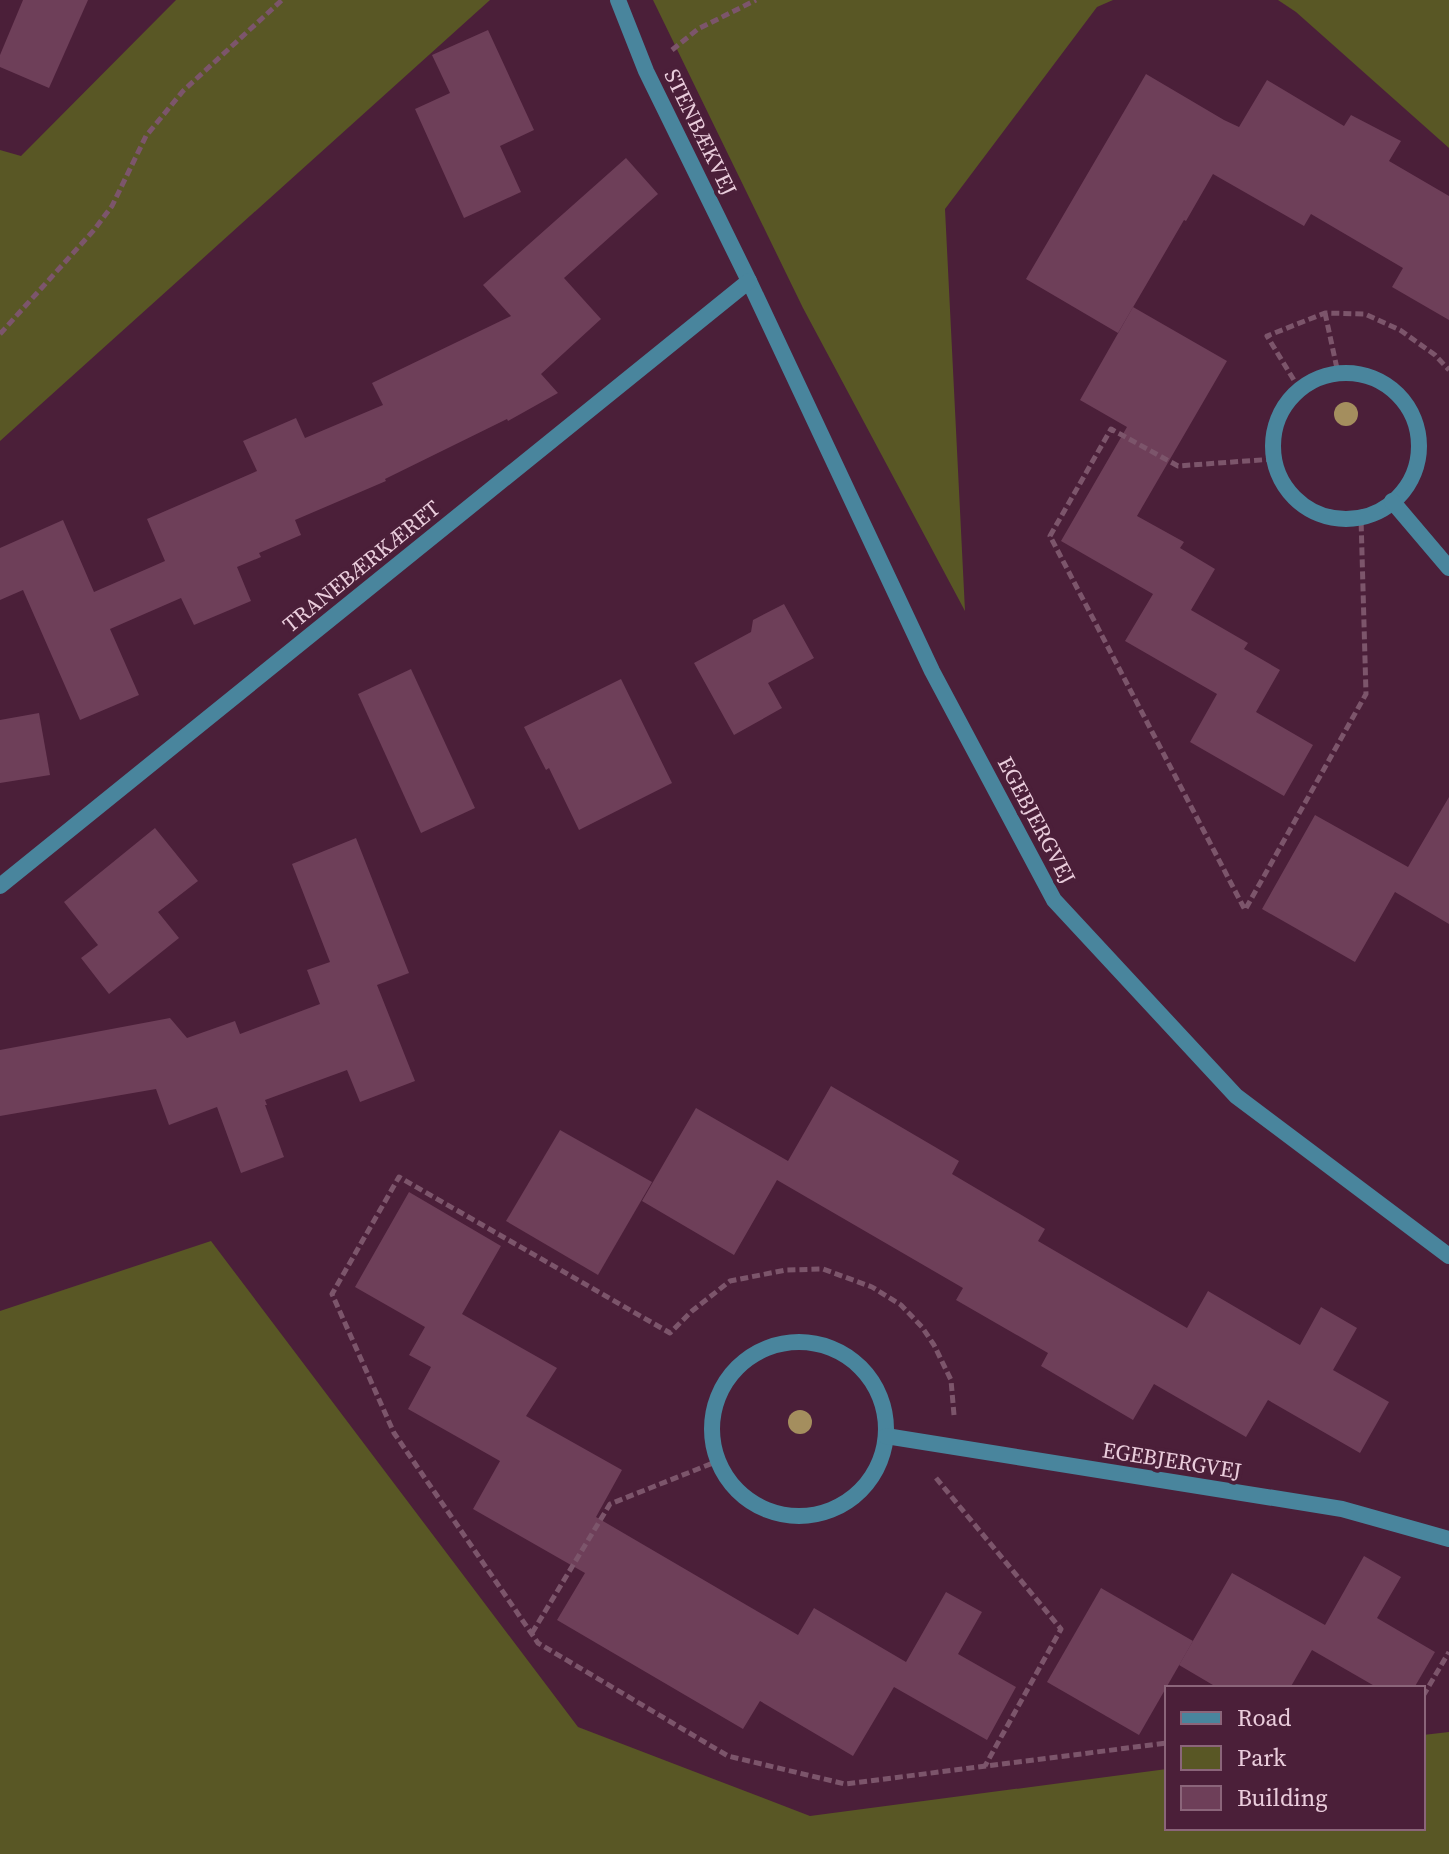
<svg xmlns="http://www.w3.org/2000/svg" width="1449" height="1854" font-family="'Source Serif 4',serif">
  <rect width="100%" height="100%" fill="#4b1f39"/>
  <g fill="#595725">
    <path d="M 176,0 L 490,0 L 0,441 L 0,150 L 21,156 Z"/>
    <path d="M 653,0 L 1113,0 L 1097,7 L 945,209 L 965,611 L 803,308 Z"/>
    <path d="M 1278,0 L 1449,0 L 1449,148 L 1296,12 Z"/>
    <path d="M 211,1241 L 578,1727 L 810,1816 L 1167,1769 L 1167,1828 L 1423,1828 L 1423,1735 L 1449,1732 L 1449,1854 L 0,1854 L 0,1311 Z"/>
  </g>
  <g fill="#6e3f59">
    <path d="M 23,0 L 88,0 L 49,88 L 0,67 L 0,55 Z"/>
    <path d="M 488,30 L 534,130 L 500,146 L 521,192 L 464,218 L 415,109 L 450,93 L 432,55 Z"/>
    <path d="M 1146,74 L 1224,120 L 1239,127 L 1267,80 L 1344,126 L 1351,115 L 1401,141 L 1389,161 L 1449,196 L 1449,320 L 1392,287 L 1403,268 L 1311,214 L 1304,226 L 1213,174 L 1186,221 L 1184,220 L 1118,333 L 1026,279 Z"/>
    <path d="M 626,158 L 658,194 L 564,278 L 601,319 L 541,374 L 558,393 L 508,421 L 507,419 L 385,479 L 386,481 L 295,520 L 301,535 L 259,553 L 261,557 L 237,567 L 251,601 L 194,625 L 181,598 L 110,629 L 139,695 L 80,720 L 23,590 L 0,600 L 0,548 L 63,520 L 94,592 L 165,561 L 147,519 L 257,471 L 243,441 L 296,418 L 305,438 L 383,405 L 372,383 L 511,316 L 483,285 Z"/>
    <path d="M 1133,307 L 1227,361 L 1137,516 L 1184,542 L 1180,548 L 1215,569 L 1191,610 L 1248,643 L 1244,649 L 1280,670 L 1256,712 L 1313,745 L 1284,796 L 1190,742 L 1217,694 L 1125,641 L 1153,594 L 1061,541 L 1127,427 L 1080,400 Z"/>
    <path d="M 784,604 L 814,658 L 768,683 L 782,708 L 734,735 L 694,663 L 751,632 L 753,620 Z"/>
    <path d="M 411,669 L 475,808 L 421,833 L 358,694 Z"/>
    <path d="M 621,679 L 672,783 L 579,830 L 549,768 L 546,770 L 524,727 Z"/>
    <path d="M 39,713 L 50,775 L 0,783 L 0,720 Z"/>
    <path d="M 1449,797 L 1449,924 L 1395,892 L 1355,962 L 1262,909 L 1315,815 L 1408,867 Z"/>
    <path d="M 155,828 L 198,881 L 158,912 L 179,938 L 109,994 L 81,958 L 98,945 L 64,902 Z"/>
    <path d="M 356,838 L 409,973 L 377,985 L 415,1081 L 360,1102 L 347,1070 L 265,1100 L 267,1105 L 265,1105 L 284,1157 L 241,1173 L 217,1107 L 169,1125 L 156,1089 L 0,1116 L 0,1050 L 170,1018 L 187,1038 L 235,1021 L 240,1034 L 320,1004 L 307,970 L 330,962 L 292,864 Z"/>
    <path d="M 831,1086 L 959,1161 L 952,1174 L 1045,1229 L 1038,1241 L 1187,1328 L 1208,1291 L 1300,1345 L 1321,1307 L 1357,1328 L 1333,1370 L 1389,1402 L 1360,1453 L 1268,1400 L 1246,1437 L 1154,1384 L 1133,1420 L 1041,1366 L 1048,1353 L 956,1300 L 963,1288 L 777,1180 L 734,1255 L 642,1201 L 696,1108 L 788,1161 Z"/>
    <path d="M 560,1130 L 652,1182 L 598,1275 L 506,1221 Z"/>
    <path d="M 409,1192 L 501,1246 L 462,1314 L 557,1368 L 526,1416 L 622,1470 L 596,1517 L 798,1635 L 814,1608 L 906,1662 L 946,1592 L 982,1612 L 958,1654 L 1016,1687 L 987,1740 L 894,1687 L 853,1756 L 760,1701 L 743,1729 L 557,1620 L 585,1573 L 473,1509 L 500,1461 L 408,1409 L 431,1367 L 409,1355 L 425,1327 L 355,1287 Z"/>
    <path d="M 1364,1556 L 1401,1577 L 1377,1618 L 1435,1652 L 1414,1688 L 1378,1688 L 1312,1650 L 1290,1688 L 1218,1688 L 1179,1665 L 1232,1573 L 1325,1625 Z"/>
    <path d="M 1101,1588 L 1193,1641 L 1139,1735 L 1047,1682 Z"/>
  </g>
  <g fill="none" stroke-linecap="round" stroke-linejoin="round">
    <g stroke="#7c556b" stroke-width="5" stroke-dasharray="8 4" stroke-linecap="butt">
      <path d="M 672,50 L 698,29 L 756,0"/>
      <path d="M 1325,313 L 1338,373"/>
      <path d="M 0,334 L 94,230 L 112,206 L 146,136 L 183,91 L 282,0"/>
      <path d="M 1300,390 L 1267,336 L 1325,313 L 1365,314 L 1400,330 L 1435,355 L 1449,370"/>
      <path d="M 1274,459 L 1178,466 L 1111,429 L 1050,536 L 1245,910 L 1366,694 L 1361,518"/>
      <path d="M 954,1415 L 951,1380 L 934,1345 L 922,1327 L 901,1305 L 872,1287 L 823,1269 L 786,1270 L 730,1281 L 692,1311 L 670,1333 L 399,1177 L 332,1294 L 394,1433 L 538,1643 L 728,1756 L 845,1784 L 1167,1743"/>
      <path d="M 936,1478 L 1061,1629 L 985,1766"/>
      <path d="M 532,1633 L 610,1504 L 718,1461"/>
      <path d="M 1423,1696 L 1449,1652"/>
    </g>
    <g stroke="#49859d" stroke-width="16">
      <path d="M 618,0 L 646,71 L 749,281 L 932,671 L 1054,900 L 1236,1096 L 1449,1256"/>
      <circle cx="1346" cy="446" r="73"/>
      <path d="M 1392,501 L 1449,568"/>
      <path d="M 0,886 L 749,281"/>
      <circle cx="799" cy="1429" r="87"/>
      <path d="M 886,1436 L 1342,1509 L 1449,1539"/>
    </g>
  </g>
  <g fill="#a48e5e">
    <circle cx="1346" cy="414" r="12"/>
    <circle cx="800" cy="1422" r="12"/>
  </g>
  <g text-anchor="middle" stroke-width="8" stroke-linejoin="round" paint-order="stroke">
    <g font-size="22" fill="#eacddc" stroke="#4b1f39">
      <text transform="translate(701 132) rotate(64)" y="8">STENBÆKVEJ</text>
      <text transform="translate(361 566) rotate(-39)" y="8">TRANEBÆRKÆRET</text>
      <text transform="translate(1037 820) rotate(62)" y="8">EGEBJERGVEJ</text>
      <text transform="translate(1172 1460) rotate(9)" y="8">EGEBJERGVEJ</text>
    </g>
  </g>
  <rect x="1165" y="1686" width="260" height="144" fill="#4b1f39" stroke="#8b657a" stroke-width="2"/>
  <rect x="1181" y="1712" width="40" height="12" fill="#49859d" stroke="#8b657a" stroke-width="2"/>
  <text x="1237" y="1726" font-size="24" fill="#eacddc">Road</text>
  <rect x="1181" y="1746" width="40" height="24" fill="#595725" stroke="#8b657a" stroke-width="2"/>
  <text x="1237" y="1766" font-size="24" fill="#eacddc">Park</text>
  <rect x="1181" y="1786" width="40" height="24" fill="#6e3f59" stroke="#8b657a" stroke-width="2"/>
  <text x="1237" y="1806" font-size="24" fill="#eacddc">Building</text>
</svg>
